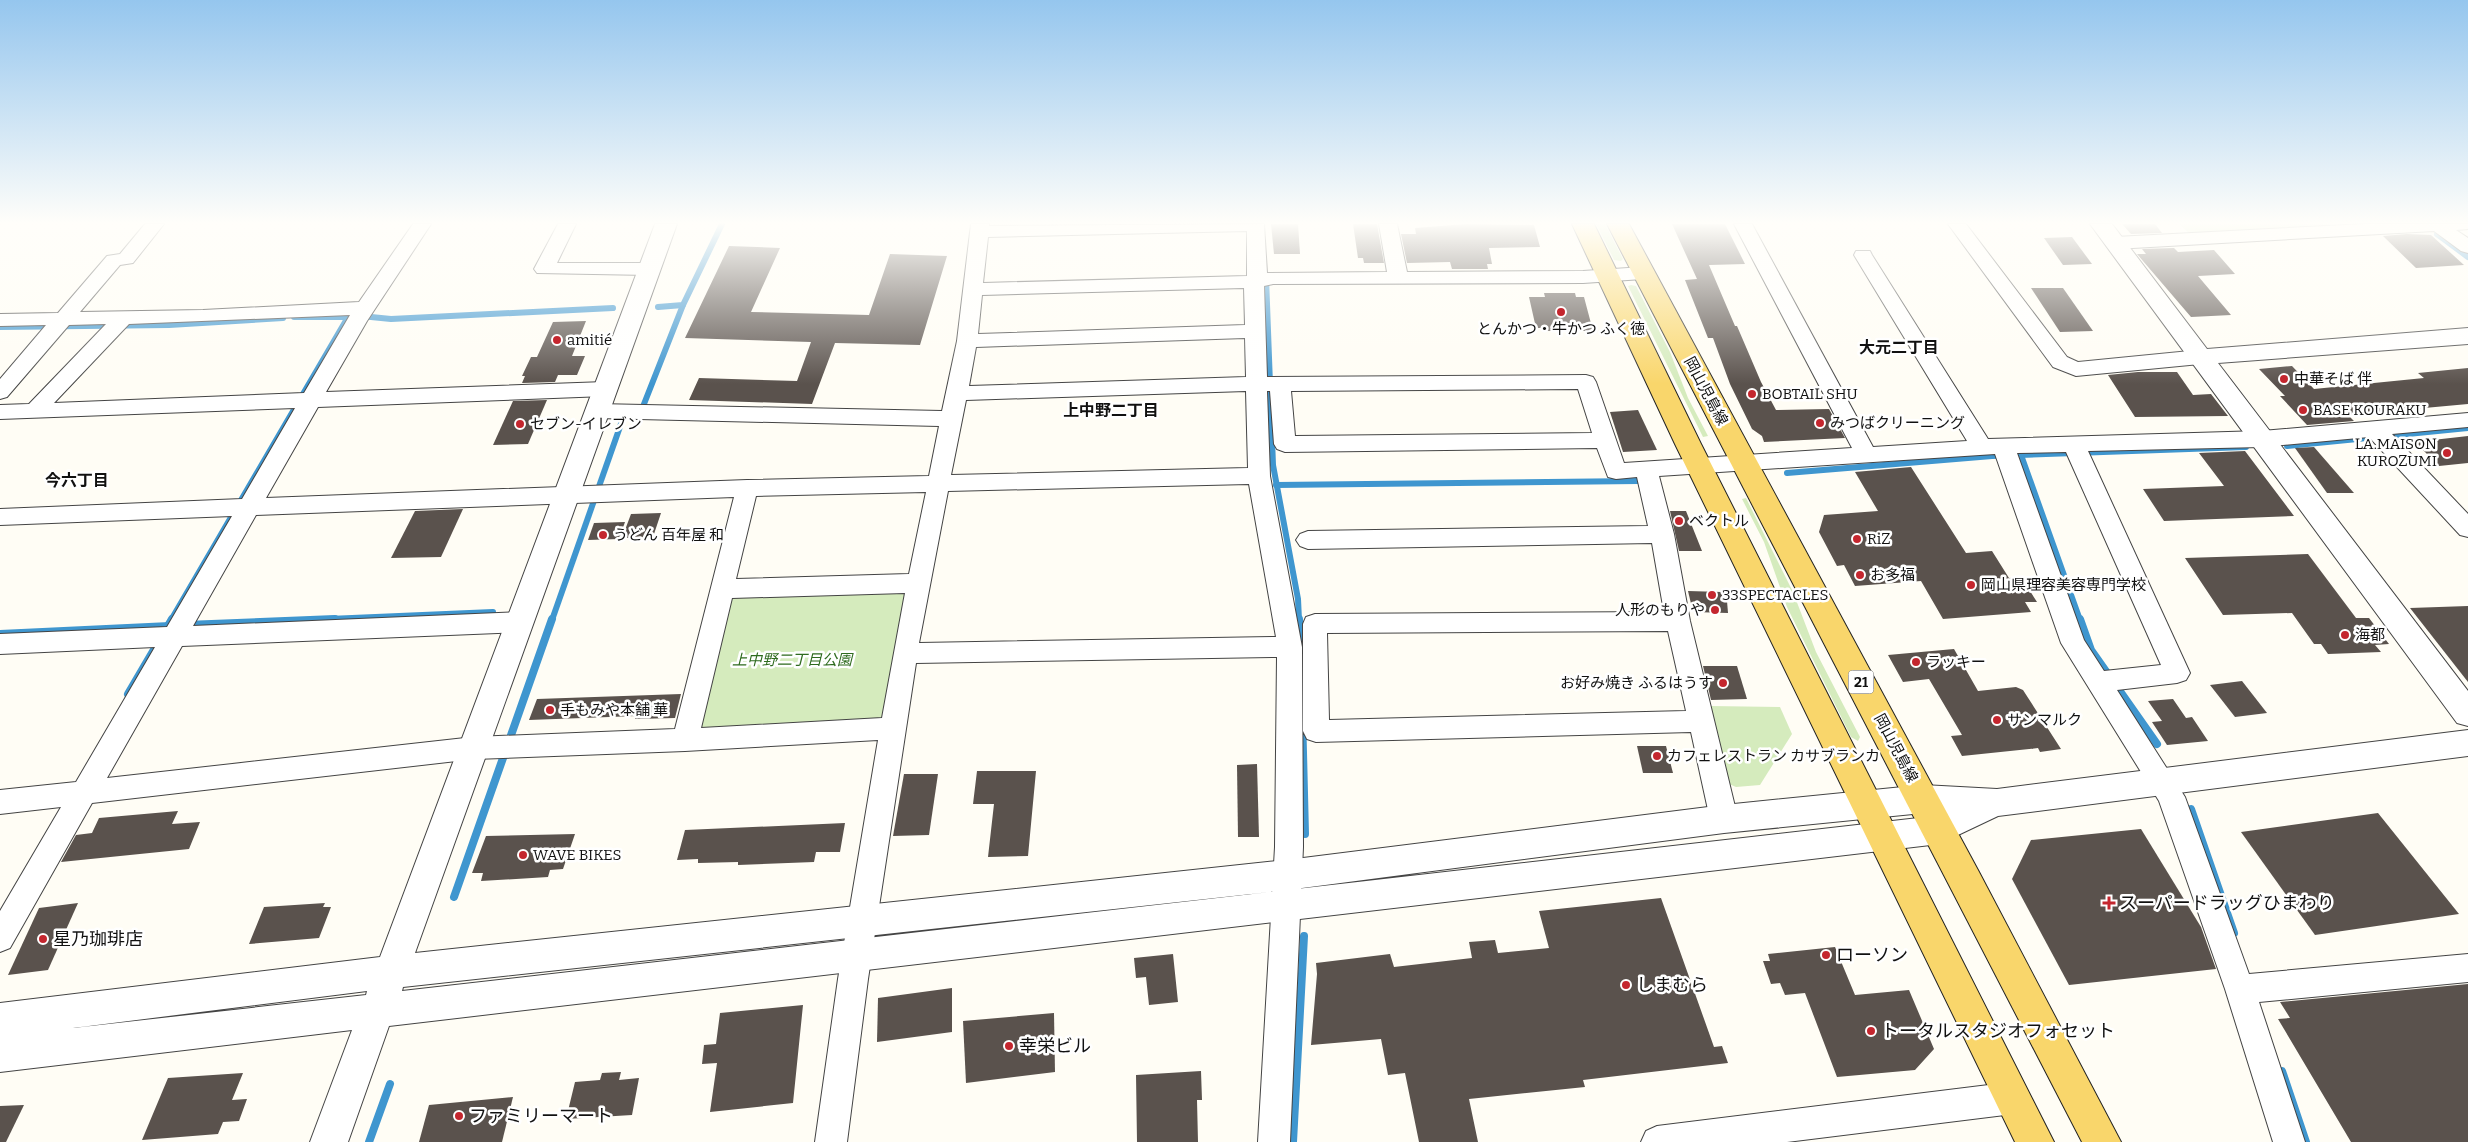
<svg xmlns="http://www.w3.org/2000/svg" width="2468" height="1142" font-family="Bitter,'Noto Sans JP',serif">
  <rect width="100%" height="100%" fill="#fffdf5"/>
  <g fill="#d5ebbd">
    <path d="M 1596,224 L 1605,224 L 1623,259 L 1621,261 L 1614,260 Z"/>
    <path d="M 2179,224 L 2324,224 L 2326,225 L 2189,233 Z"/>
    <path d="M 1631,285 L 1636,286 L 1670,352 L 1688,398 L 1708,436 L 1703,437 L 1628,286 Z"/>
    <path d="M 1746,498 L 1793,592 L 1816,652 L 1860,737 L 1858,741 L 1851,737 L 1787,607 L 1764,542 L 1742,499 Z"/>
    <path d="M 907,589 L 888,722 L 694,731 L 729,594 Z"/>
    <path d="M 1710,706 L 1780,707 L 1792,734 L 1760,785 L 1736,787 L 1729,784 Z"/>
  </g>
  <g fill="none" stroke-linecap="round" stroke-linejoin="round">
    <g stroke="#3f96cf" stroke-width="6">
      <path d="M 2437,234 L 2468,257"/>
      <path d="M 1266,277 L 1273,465 L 1298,599 L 1299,620"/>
      <path d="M 658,307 L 683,305 L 722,224"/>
      <path d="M 361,316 L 391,319 L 613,308"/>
      <path d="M 294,317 L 350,317"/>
      <path d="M 0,327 L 169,325 L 283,318"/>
      <path d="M 644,404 L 683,305"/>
      <path d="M 2287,446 L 2468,428"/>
      <path d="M 2021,455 L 2080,620"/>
      <path d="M 1787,473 L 1992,456 L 2246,447"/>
      <path d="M 1276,485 L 1639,481"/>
      <path d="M 171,620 L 348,317"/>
      <path d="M 305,620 L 493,612"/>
      <path d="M 552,620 L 622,421"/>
    </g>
    <g stroke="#3f96cf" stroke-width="8">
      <path d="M 1299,619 L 1301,648"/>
      <path d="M 2080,619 L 2091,650 L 2157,744"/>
      <path d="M 186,625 L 335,619"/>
      <path d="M 0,634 L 170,626"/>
      <path d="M 128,694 L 172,619"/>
      <path d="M 1302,712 L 1305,834"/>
      <path d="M 2191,809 L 2234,933"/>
      <path d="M 454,897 L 552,619"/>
      <path d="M 2282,1071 L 2306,1142"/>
      <path d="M 369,1142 L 390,1084"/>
      <path d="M 1293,1142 L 1304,936"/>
    </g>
  </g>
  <g fill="#5a524d">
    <path d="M 1271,224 L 1298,224 L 1300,254 L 1274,254 Z"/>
    <path d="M 1353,224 L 1377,224 L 1384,263 L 1364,263 L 1363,258 L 1358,258 Z"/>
    <path d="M 1466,224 L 1534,225 L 1540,247 L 1489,248 L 1492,264 L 1487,264 L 1488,269 L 1452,269 L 1450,262 L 1407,263 L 1401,234 L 1416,234 L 1415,228 Z"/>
    <path d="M 1672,224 L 1725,224 L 1745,264 L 1709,265 L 1735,326 L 1737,326 L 1761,382 L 1776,410 L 1829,409 L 1845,438 L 1764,442 L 1762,436 L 1752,429 L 1730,384 L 1713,338 L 1708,338 L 1685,280 L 1697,279 Z"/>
    <path d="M 2122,224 L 2155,224 L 2162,233 L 2131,234 Z"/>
    <path d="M 2407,234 L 2431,235 L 2464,265 L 2416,268 L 2383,236 Z"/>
    <path d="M 2072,237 L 2092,264 L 2063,265 L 2044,238 Z"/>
    <path d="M 729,246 L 780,248 L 751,312 L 869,315 L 890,254 L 947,256 L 920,345 L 835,343 L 812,404 L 689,400 L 699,378 L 797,381 L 811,342 L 685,338 Z"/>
    <path d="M 2174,248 L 2178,252 L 2214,250 L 2235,274 L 2198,276 L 2231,315 L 2191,317 L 2137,254 L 2146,254 L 2142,249 Z"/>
    <path d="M 2031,288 L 2063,288 L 2093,331 L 2060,332 Z"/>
    <path d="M 1544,293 L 1575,293 L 1576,297 L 1584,297 L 1593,331 L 1543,331 L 1542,328 L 1536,328 L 1529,297 L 1545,297 Z"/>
    <path d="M 586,321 L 572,356 L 585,356 L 577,375 L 558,375 L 555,382 L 522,383 L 525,376 L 522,376 L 531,357 L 537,357 L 553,322 Z"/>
    <path d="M 2292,366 L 2314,389 L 2424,378 L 2418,373 L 2468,368 L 2468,404 L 2348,415 L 2354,421 L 2307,425 L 2280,396 L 2285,396 L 2259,369 Z"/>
    <path d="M 2138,372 L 2177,372 L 2193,395 L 2211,394 L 2228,416 L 2135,417 L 2108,375 Z"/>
    <path d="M 547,400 L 528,444 L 493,445 L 513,401 Z"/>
    <path d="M 1638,410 L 1657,450 L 1623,452 L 1610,412 Z"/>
    <path d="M 2468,436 L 2468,463 L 2439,466 L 2415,442 Z"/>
    <path d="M 2314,447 L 2354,493 L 2327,493 L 2295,448 Z"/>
    <path d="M 2245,451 L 2294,516 L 2164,521 L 2143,489 L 2224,486 L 2199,453 Z"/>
    <path d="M 1911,467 L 1966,553 L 1992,551 L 2009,578 L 2021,577 L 2037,602 L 2025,602 L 2031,612 L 1943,619 L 1921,581 L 1855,586 L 1844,565 L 1837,566 L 1819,532 L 1824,515 L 1878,511 L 1855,472 Z"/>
    <path d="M 463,509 L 441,557 L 391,558 L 415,511 Z"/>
    <path d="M 1670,511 L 1686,511 L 1702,551 L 1679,551 Z"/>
    <path d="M 661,513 L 653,537 L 622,538 L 631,514 Z"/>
    <path d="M 625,522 L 619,539 L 588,540 L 594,523 Z"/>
    <path d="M 2308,554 L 2356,618 L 2369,618 L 2389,644 L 2375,645 L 2381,652 L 2328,654 L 2321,644 L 2314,644 L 2292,613 L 2223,615 L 2185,558 Z"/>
    <path d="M 1688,591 L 1722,592 L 1727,601 L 1728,613 L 1693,612 Z"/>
    <path d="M 2468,606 L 2468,682 L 2410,608 Z"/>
    <path d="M 1954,649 L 1978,691 L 2016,687 L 2023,690 L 2061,749 L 2040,752 L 2038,748 L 1962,756 L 1951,736 L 1962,735 L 1929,679 L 1903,682 L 1888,655 Z"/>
    <path d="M 1703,666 L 1737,666 L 1747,699 L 1711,700 Z"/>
    <path d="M 2242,681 L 2267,713 L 2235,717 L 2210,685 Z"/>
    <path d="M 681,694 L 675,718 L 635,719 L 636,716 L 529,720 L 537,699 Z"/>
    <path d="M 2173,699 L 2186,718 L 2192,717 L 2208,741 L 2167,745 L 2152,722 L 2162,721 L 2148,701 Z"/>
    <path d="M 1637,746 L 1666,746 L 1673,773 L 1643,773 Z"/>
    <path d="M 1257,764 L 1259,837 L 1238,837 L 1237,765 Z"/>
    <path d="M 977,771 L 1036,771 L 1028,856 L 988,857 L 994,804 L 973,804 Z"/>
    <path d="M 904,774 L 938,774 L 929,835 L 893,836 Z"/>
    <path d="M 178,811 L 172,824 L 200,822 L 189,849 L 61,862 L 76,835 L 92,833 L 99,818 Z"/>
    <path d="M 2378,813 L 2459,914 L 2315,935 L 2241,832 Z"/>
    <path d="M 845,823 L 840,852 L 816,852 L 814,862 L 738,865 L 738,862 L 698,863 L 698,859 L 677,860 L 685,830 Z"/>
    <path d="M 2141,829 L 2201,927 L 2216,969 L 2069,985 L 2012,879 L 2031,840 Z"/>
    <path d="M 575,834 L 563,869 L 550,870 L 548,877 L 481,881 L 483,873 L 472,873 L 486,836 Z"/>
    <path d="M 1661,898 L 1714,1047 L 1722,1046 L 1728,1063 L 1583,1080 L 1585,1087 L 1469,1099 L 1478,1142 L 1419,1142 L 1405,1073 L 1388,1075 L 1381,1039 L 1311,1045 L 1317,974 L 1316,963 L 1390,954 L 1394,967 L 1472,958 L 1469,942 L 1495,940 L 1498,953 L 1549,948 L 1539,911 Z"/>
    <path d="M 78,903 L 48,970 L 8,975 L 39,908 Z"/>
    <path d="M 325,903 L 323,907 L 331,907 L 319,938 L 249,944 L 264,907 Z"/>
    <path d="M 1835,947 L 1855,995 L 1909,990 L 1934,1049 L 1915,1070 L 1837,1077 L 1805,993 L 1785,995 L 1780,983 L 1771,984 L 1763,961 L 1770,961 L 1768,954 Z"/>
    <path d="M 1173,954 L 1178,1002 L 1149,1005 L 1146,977 L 1136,978 L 1134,958 Z"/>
    <path d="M 2468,984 L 2468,1142 L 2351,1142 L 2278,1019 L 2290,1018 L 2280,1002 Z"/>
    <path d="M 952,988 L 952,1032 L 877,1042 L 878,998 Z"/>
    <path d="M 803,1005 L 793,1103 L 710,1112 L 717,1063 L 702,1064 L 704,1045 L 716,1044 L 720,1013 Z"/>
    <path d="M 1054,1013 L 1055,1072 L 966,1083 L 963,1021 Z"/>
    <path d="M 1201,1071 L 1202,1100 L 1197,1100 L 1198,1142 L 1137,1142 L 1136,1075 Z"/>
    <path d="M 621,1072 L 619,1080 L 639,1078 L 632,1115 L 566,1119 L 575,1082 L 600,1080 L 602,1073 Z"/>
    <path d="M 243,1073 L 232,1100 L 247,1099 L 239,1121 L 223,1122 L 218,1134 L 142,1140 L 168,1078 Z"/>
    <path d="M 513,1097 L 502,1142 L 419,1142 L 429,1105 Z"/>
    <path d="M 24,1105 L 6,1142 L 0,1142 L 0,1106 Z"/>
  </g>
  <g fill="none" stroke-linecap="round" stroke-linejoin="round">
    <defs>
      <g id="minor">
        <path d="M 145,224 L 164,224 L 133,263 L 120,265 L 80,312 L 203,310 L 359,302 L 413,224 L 431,224 L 367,321 L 326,392 L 605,382 L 612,384 L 616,389 L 612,394 L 605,396 L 318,407 L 266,498 L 747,480 L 929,476 L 939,426 L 597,418 L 589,416 L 586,411 L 589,406 L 597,404 L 942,411 L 957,341 L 971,224 L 989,224 L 989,226 L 1264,224 L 1267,273 L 1387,272 L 1379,224 L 1397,224 L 1407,272 L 1583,271 L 1643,267 L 1650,269 L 1653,273 L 1650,277 L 1643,279 L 1583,283 L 1273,284 L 1264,286 L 1267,377 L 1586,375 L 1593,377 L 1596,382 L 1624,463 L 1852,448 L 1734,224 L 1752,224 L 1873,447 L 1967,441 L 1854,255 L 1856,251 L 1870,251 L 1872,255 L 1988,439 L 2262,431 L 2468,413 L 2468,427 L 2392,434 L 2468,514 L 2468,537 L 2460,535 L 2369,437 L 2262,447 L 2088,451 L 2190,673 L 2186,680 L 2177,683 L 2117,690 L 2185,797 L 2249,974 L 2468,954 L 2468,982 L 2259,1002 L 2305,1142 L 2273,1142 L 2225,989 L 2159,801 L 2061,643 L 1995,454 L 1659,476 L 1674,534 L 1690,621 L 1738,819 L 1734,827 L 1724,831 L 1714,827 L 1710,819 L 1691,732 L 1316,742 L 1307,739 L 1303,731 L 1303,624 L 1306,617 L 1315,614 L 1664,612 L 1652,543 L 1308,549 L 1300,546 L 1296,540 L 1300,534 L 1308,531 L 1648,526 L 1637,477 L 1616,479 L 1608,477 L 1597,448 L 1285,452 L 1277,449 L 1274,444 L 1270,391 L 1267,391 L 1270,476 L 1302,647 L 1303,847 L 1290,1142 L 1258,1142 L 1275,847 L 1277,657 L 916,663 L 868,979 L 847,1142 L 815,1142 L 838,979 L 878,740 L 685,751 L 474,759 L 92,803 L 10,948 L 0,952 L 0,911 L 61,807 L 0,814 L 0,790 L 76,782 L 155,647 L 0,654 L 0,634 L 167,627 L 232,516 L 0,525 L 0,509 L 242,499 L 295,408 L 0,419 L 0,405 L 29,404 L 106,324 L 69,325 L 7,397 L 0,399 L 0,379 L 46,325 L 0,326 L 0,314 L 58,313 L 107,256 L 120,254 ZM 1247,231 L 1247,276 L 983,283 L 988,237 ZM 1244,288 L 1245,325 L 978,334 L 982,295 ZM 350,315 L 304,393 L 54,403 L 129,324 ZM 1245,338 L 1246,377 L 969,386 L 976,347 ZM 1578,389 L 1592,433 L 1295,436 L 1291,391 ZM 1246,391 L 1248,468 L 951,475 L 966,400 ZM 2066,452 L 2161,665 L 2104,671 L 2084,640 L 2017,453 ZM 1249,484 L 1276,637 L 919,643 L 948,491 ZM 926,492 L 909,574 L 736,579 L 756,496 ZM 734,497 L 675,729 L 474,737 L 107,778 L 182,646 L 520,632 L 529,629 L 532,622 L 529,615 L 520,612 L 193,626 L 256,515 ZM 905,593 L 882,718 L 701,728 L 732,598 ZM 1668,631 L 1686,711 L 1329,720 L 1327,633 Z"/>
        <path d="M 558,224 L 576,224 L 557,263 L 649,263 L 656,265 L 659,269 L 656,273 L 649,275 L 537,273 L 534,269 Z"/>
        <path d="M 1948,224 L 1966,224 L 2067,357 L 2078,362 L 2200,350 L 2207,352 L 2210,357 L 2207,362 L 2200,364 L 2076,376 L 2053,367 Z"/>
        <path d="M 2365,224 L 2468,224 L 2468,229 L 2456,230 L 2468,238 L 2468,253 L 2461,251 L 2434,231 L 2115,249 L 2108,247 L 2106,243 L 2108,239 L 2115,237 Z"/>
        <path d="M 2013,1082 L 2024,1087 L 2029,1098 L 2024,1109 L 2013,1114 L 1787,1142 L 1641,1142 L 1646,1131 L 1657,1126 Z"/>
      </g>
      <g id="tertiary">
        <path d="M 655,224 L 677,224 L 415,953 L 1287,860 L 1724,805 L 1923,785 L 1997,789 L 2468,730 L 2468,756 L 1998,816 L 1939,844 L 389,1026 L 348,1142 L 310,1142 L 352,1030 L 0,1072 L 0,1003 L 380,957 ZM 1923,813 L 1941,814 L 1936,816 L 402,991 L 403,987 L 1287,890 L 1724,833 ZM 367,991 L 366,995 L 73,1028 Z"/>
        <path d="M 2090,224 L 2112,224 L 2207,349 L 2468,328 L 2468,344 L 2218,363 L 2468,691 L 2468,726 L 2457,723 Z"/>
      </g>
      <g id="primary">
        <path d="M 1572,224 L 1594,224 L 1701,444 L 2054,1142 L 2015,1142 L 1675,444 Z"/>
        <path d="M 1607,224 L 1629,224 L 1979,872 L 2121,1142 L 2082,1142 Z"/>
      </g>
    </defs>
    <use href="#minor" stroke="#444" stroke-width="2"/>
    <use href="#tertiary" stroke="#444" stroke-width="2"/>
    <use href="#primary" stroke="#222" stroke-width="2"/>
    <use href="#minor" fill="#fff" fill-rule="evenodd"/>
    <use href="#tertiary" fill="#fff" fill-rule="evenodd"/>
    <use href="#primary" fill="#f9d66b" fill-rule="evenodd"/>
  </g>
  <linearGradient id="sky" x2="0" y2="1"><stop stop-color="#95c6ee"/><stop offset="0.58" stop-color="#fffefa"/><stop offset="1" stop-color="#fffefa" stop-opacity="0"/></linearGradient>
  <rect width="2468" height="384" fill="url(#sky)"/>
  <g fill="#c4262e" stroke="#fff" stroke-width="2">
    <circle cx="1561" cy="312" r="5"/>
    <circle cx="557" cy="340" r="5"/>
    <circle cx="2284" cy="379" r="5"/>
    <circle cx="1752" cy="394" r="5"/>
    <circle cx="2303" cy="410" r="5"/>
    <circle cx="1820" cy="423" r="5"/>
    <circle cx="520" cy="424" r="5"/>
    <circle cx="2447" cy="453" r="5"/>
    <circle cx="1679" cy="521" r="5"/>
    <circle cx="603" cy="535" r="5"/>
    <circle cx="1857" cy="539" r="5"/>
    <circle cx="1860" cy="575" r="5"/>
    <circle cx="1971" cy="585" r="5"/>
    <circle cx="1712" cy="595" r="5"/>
    <circle cx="1715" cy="610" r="5"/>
    <circle cx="2345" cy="635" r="5"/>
    <circle cx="1916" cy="662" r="5"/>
    <circle cx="1723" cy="683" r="5"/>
    <circle cx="550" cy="710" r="5"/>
    <circle cx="1997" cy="720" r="5"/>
    <circle cx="1657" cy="756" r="5"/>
    <circle cx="523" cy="855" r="5"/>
    <path d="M2106.5 895.5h5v5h5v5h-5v5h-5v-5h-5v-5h5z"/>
    <circle cx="43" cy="939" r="5"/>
    <circle cx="1826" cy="955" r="5"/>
    <circle cx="1626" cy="985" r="5"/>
    <circle cx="1871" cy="1031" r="5"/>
    <circle cx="1009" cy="1046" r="5"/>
    <circle cx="459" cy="1116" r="5"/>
  </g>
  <g text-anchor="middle" stroke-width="5" stroke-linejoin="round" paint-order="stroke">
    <rect fill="#fff" stroke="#585858" stroke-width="1" x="1848.5" y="670.5" width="25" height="23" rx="4"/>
    <g font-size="14" font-weight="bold" fill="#111">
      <text x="1861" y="687">21</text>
    </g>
    <g font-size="15" fill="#111" stroke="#fff" text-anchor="start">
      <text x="1561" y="334" text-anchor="middle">とんかつ・牛かつ ふく徳</text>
      <text x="567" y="345">amitié</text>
      <text x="2294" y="384">中華そば 伴</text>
      <text x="1762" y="399">BOBTAIL SHU</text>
      <text x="2313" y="415">BASE KOURAKU</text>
      <text x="1830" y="428">みつばクリーニング</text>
      <text x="530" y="429">セブン-イレブン</text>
      <text x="2437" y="449" text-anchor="end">LA.MAISON<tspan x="2437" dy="17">KUROZUMI</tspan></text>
      <text x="1689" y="526">ベクトル</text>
      <text x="613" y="540">うどん 百年屋 和</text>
      <text x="1867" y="544">RiZ</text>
      <text x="1870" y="580">お多福</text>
      <text x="1981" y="590">岡山県理容美容専門学校</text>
      <text x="1722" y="600">33SPECTACLES</text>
      <text x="1705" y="615" text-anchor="end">人形のもりや</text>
      <text x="2355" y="640">海都</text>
      <text x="1926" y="667">ラッキー</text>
      <text x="1713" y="688" text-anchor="end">お好み焼き ふるはうす</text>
      <text x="560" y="715">手もみや本舗 華</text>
      <text x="2007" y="725">サンマルク</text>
      <text x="1667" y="761">カフェレストラン カサブランカ</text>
      <text x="533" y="860">WAVE BIKES</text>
    </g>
    <g font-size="15" fill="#111" stroke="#fff">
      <text transform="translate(1706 391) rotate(62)" y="5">岡山児島線</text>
      <text transform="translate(1896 748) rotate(62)" y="5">岡山児島線</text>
    </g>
    <g font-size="15" font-style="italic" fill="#2f6b1f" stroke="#fff">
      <text x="792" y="665">上中野二丁目公園</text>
    </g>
    <g font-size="16" font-weight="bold" fill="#111" stroke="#fff">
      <text x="1899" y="353">大元二丁目</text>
      <text x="1111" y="416">上中野二丁目</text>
      <text x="77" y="486">今六丁目</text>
    </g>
    <g font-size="18" fill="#111" stroke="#fff" text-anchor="start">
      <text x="2119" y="909">スーパードラッグひまわり</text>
      <text x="53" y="945">星乃珈琲店</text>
      <text x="1836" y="961">ローソン</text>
      <text x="1636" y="991">しまむら</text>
      <text x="1881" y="1037">トータルスタジオフォセット</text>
      <text x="1019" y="1052">幸栄ビル</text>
      <text x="469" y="1122">ファミリーマート</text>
    </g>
  </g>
</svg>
